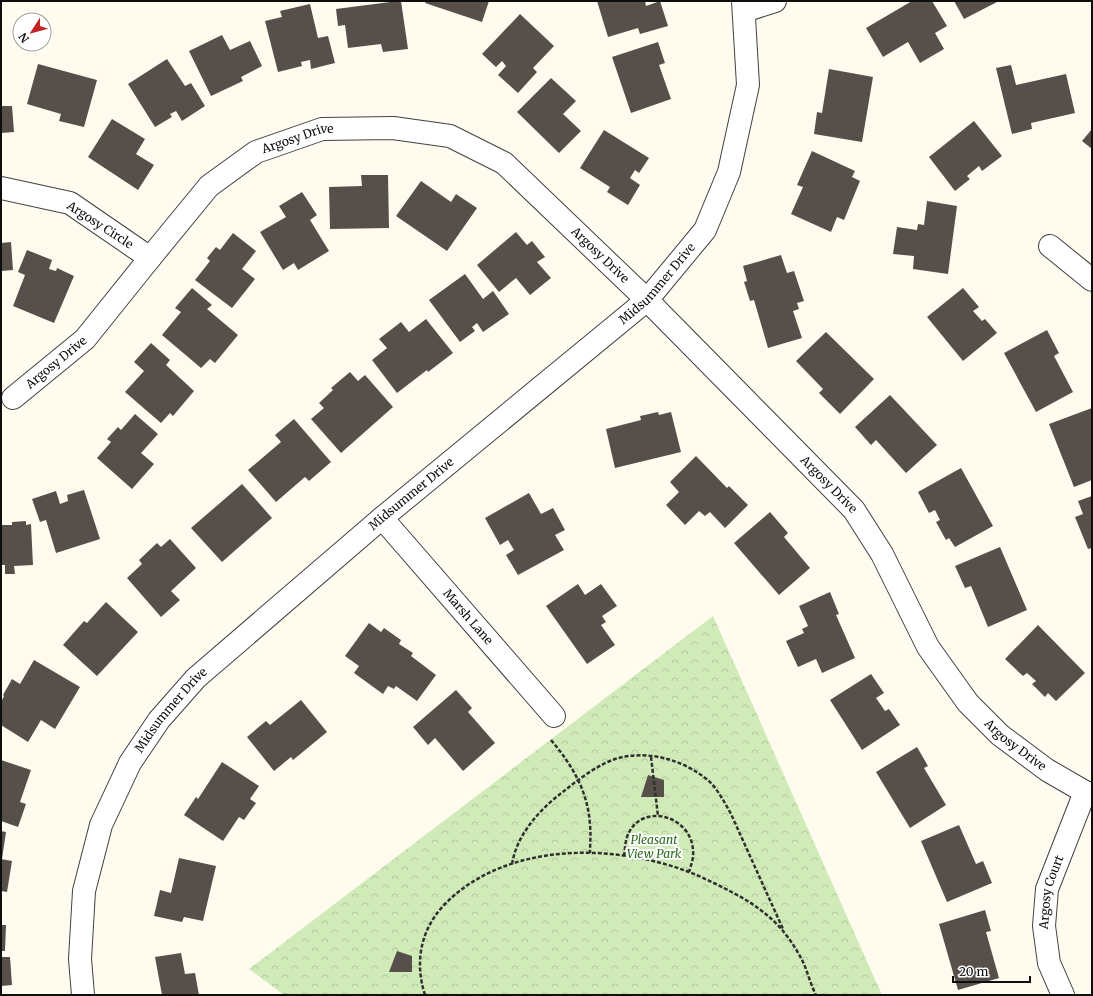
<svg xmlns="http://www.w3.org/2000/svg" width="1093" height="996" font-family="Merriweather,serif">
  <defs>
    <pattern id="park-crowns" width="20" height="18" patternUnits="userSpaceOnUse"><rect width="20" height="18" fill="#d0ebb8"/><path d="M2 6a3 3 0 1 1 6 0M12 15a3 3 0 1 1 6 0" fill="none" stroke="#b1c89d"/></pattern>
  </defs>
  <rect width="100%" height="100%" fill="#fffcef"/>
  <path fill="url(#park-crowns)" d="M 713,616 L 882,995 L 284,995 L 249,969 Z"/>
  <g fill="#57504a">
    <path d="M 398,1 L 401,1 L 408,49 L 383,52 L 381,44 L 348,48 L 345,25 L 338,26 L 336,9 Z"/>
    <path d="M 426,1 L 489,1 L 482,22 L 425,3 Z"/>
    <path d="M 597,1 L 645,1 L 646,6 L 660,1 L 668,26 L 640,34 L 638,28 L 608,37 Z"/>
    <path d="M 912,1 L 932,1 L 947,26 L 935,33 L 944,49 L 920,63 L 908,42 L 883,57 L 866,28 Z"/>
    <path d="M 954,1 L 999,1 L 964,19 Z"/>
    <path d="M 310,4 L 318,38 L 328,36 L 335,63 L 311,69 L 310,60 L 301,62 L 302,66 L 278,72 L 265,21 L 282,17 L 280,11 Z"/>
    <path d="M 520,14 L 554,46 L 533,68 L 537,72 L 518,93 L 498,75 L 506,66 L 502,61 L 496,67 L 482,54 Z"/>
    <path d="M 222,35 L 230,50 L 250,41 L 262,66 L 241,77 L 243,81 L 211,96 L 189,51 Z"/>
    <path d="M 658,42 L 665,63 L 659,65 L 671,99 L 631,113 L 612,57 Z"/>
    <path d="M 167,59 L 185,86 L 191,83 L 205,106 L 182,121 L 176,111 L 170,114 L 172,117 L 155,127 L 128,84 Z"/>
    <path d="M 38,64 L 97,80 L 84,127 L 59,121 L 61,114 L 27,104 Z"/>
    <path d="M 1011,65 L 1016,85 L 1066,74 L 1075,113 L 1031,123 L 1032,129 L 1012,134 L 996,68 Z"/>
    <path d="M 829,69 L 873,77 L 862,142 L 814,134 L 817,112 L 822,113 Z"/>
    <path d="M 551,78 L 576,101 L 563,114 L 581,131 L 559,153 L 517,112 Z"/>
    <path d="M 1,106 L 12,106 L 14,132 L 1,133 Z"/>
    <path d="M 112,119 L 145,139 L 136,154 L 154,165 L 138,190 L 88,157 Z"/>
    <path d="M 974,121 L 1002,156 L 982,171 L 979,166 L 967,176 L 970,179 L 955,191 L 929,157 Z"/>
    <path d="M 1092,129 L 1092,149 L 1082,141 Z"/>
    <path d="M 604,130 L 649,158 L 639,173 L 635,170 L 630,178 L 640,185 L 628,205 L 607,192 L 610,187 L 580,168 Z"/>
    <path d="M 812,151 L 855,171 L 852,177 L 860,181 L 844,220 L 837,217 L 831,232 L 791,214 L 803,187 L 797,185 Z"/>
    <path d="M 361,175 L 388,175 L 389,228 L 330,229 L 329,187 L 362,186 Z"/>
    <path d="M 421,181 L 451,202 L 456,194 L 477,208 L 447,251 L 396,216 Z"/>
    <path d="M 302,192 L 317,215 L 310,220 L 329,251 L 298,270 L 294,263 L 283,270 L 260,232 L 286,217 L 279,206 Z"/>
    <path d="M 927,201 L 957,206 L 948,274 L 913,269 L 914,256 L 893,254 L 897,227 L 917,230 L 918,224 L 924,225 Z"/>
    <path d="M 516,232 L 527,245 L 532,241 L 545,257 L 537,262 L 551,278 L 530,295 L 516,278 L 499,292 L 477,265 Z"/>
    <path d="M 233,233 L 256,251 L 242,269 L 255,279 L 232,308 L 195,280 L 210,261 L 207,258 L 216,247 L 220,250 Z"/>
    <path d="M 11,242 L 13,270 L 1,271 L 1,243 Z"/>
    <path d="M 27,250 L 52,260 L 49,269 L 56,271 L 57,268 L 74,276 L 54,323 L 13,306 L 25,275 L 18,272 Z"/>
    <path d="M 781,255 L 787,273 L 794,271 L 804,301 L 797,303 L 799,309 L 793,311 L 802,338 L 768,348 L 754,300 L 750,301 L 744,282 L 747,281 L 743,266 Z"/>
    <path d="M 465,274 L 483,299 L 493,291 L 509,314 L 483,332 L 477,323 L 472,327 L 475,331 L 460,342 L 429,300 Z"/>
    <path d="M 192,288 L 212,305 L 207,309 L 238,335 L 215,363 L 210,359 L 201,368 L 162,335 L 181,312 L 175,308 Z"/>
    <path d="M 963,288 L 979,307 L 973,311 L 982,321 L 985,319 L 997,333 L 963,361 L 927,317 Z"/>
    <path d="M 426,319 L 453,353 L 428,372 L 427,370 L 397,393 L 372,360 L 387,348 L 379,339 L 401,322 L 409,332 Z"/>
    <path d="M 1047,330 L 1059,353 L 1054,356 L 1073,392 L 1036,412 L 1004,353 Z"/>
    <path d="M 826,332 L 874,379 L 840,414 L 819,393 L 823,389 L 796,361 Z"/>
    <path d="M 151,343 L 170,360 L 166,365 L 194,391 L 173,416 L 170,413 L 161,423 L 125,392 L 144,371 L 134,362 Z"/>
    <path d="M 350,372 L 358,381 L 365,375 L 393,407 L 341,453 L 311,419 L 324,408 L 319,403 L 333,390 L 331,388 Z"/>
    <path d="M 890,395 L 937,445 L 906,473 L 876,440 L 871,445 L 855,427 Z"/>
    <path d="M 1092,408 L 1092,480 L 1074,487 L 1049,424 Z"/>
    <path d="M 658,412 L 659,415 L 671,412 L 681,452 L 615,468 L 606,429 L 641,420 L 640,416 Z"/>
    <path d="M 135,414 L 158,434 L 141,453 L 154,464 L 132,489 L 97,458 L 111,442 L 107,439 L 118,427 L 121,430 Z"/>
    <path d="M 294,419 L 331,462 L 309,481 L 305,477 L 276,502 L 248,470 L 281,442 L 275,435 Z"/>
    <path d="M 696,456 L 727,488 L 729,486 L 748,505 L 725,528 L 710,512 L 705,516 L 699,511 L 685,525 L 666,505 L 679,492 L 670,482 Z"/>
    <path d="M 961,468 L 993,526 L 955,547 L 949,538 L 946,540 L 936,522 L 940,520 L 935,510 L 929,513 L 918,492 Z"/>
    <path d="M 242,484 L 272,518 L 222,562 L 191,528 Z"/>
    <path d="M 84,490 L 100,539 L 56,553 L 46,520 L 40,522 L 32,499 L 56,491 L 60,504 L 68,501 L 67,495 Z"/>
    <path d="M 529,493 L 541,514 L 553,508 L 565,530 L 555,535 L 564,550 L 518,575 L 506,555 L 514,550 L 508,540 L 500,545 L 485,518 Z"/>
    <path d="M 1092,496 L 1092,548 L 1088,549 L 1075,517 L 1083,514 L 1078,501 Z"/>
    <path d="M 770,512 L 788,533 L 784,537 L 810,568 L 779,595 L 734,543 Z"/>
    <path d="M 26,521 L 26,525 L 31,524 L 33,565 L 14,566 L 15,574 L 5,574 L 5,565 L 1,565 L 1,525 L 12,525 L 12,522 Z"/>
    <path d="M 170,539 L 196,568 L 171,591 L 180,600 L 161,617 L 127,578 L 142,564 L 139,560 L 157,543 L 161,547 Z"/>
    <path d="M 1000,547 L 1027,610 L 988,627 L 971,586 L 965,588 L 955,566 Z"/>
    <path d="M 578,584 L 585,595 L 601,584 L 617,606 L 602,616 L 606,622 L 601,625 L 615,645 L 587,664 L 546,606 Z"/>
    <path d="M 830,592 L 839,614 L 836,615 L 855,658 L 822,673 L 816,659 L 798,667 L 786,641 L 804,633 L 802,629 L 808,626 L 799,606 Z"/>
    <path d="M 106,602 L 138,632 L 97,676 L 63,645 L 84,621 L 87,623 Z"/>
    <path d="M 369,623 L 381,632 L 384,628 L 401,640 L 399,644 L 413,653 L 411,656 L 436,675 L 417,701 L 396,686 L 394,689 L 388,686 L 383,694 L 354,673 L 359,666 L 345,656 Z"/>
    <path d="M 1038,625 L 1085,673 L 1056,701 L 1048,693 L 1045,697 L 1032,684 L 1036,681 L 1027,673 L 1023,676 L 1005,659 Z"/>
    <path d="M 34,660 L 80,687 L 55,729 L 41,720 L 28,742 L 1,725 L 1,702 L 4,696 L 3,695 L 12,679 L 20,684 Z"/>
    <path d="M 871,674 L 884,693 L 876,698 L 885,711 L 889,709 L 900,725 L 862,750 L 830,700 Z"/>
    <path d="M 456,690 L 472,708 L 468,712 L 495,743 L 463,771 L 435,738 L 428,745 L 413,727 Z"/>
    <path d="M 301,700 L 327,732 L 293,760 L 291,757 L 274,771 L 247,737 L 266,721 L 270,725 Z"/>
    <path d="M 917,747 L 928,766 L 924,768 L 946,805 L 910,828 L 876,772 Z"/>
    <path d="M 1,760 L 31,770 L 20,802 L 26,804 L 18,827 L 1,821 Z"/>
    <path d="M 222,762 L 259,786 L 250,799 L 256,803 L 244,820 L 239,817 L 223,841 L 184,815 L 196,797 L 198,799 Z"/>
    <path d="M 648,775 L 664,780 L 664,797 L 641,797 Z"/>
    <path d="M 959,825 L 976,864 L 983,861 L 992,883 L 947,902 L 921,841 Z"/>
    <path d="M 1,831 L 6,832 L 2,859 L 1,859 Z"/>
    <path d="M 179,858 L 216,866 L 203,921 L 184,917 L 182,922 L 154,916 L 160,890 L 171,893 Z"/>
    <path d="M 1,859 L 12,861 L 7,892 L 1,891 Z"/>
    <path d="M 985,910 L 991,931 L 986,932 L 999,978 L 958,990 L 939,924 Z"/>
    <path d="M 1,925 L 6,925 L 5,951 L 1,951 Z"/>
    <path d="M 397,951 L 412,956 L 412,972 L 389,972 Z"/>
    <path d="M 181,953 L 185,974 L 195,973 L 199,995 L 162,995 L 155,957 Z"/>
    <path d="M 1,957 L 10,957 L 12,985 L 1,986 Z"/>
  </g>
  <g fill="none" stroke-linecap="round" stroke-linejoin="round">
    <defs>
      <g id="minor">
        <path d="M 744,11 L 775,1"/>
        <path d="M 1,188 L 70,203 L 150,258"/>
        <path d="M 1050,246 L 1092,280"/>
        <path id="s1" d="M 13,398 L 85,339 L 150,258 L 209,186 L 256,152 L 322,129 L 393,128 L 450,136 L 504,163 L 647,300 L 854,510 L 882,554 L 928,647 L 968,703 L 1000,735 L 1047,770 L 1085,792 L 1092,794"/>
        <path id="s2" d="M 382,518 L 554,716"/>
        <path id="s3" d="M 83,995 L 80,959 L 84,891 L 101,825 L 130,763 L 159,720 L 196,678 L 382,518 L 647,300 L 705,230 L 729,172 L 748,85 L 743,1"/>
        <path id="s4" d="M 1063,995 L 1049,963 L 1044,926 L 1047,889 L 1085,792"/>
      </g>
    </defs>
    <use href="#minor" stroke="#414141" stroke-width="24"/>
    <g stroke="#303030" stroke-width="2.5" stroke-dasharray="4 2" stroke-linecap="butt">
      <path d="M 551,740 C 572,765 588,791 590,825 C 591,835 590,844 590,853"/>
      <path d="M 651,757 L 658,816"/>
      <path d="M 624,856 C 625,850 625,843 627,837 C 640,801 691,815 693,850 C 694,858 691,865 689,872"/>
      <path d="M 512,864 C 517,834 540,809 564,791 C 579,779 596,766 615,759 C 648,749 686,760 711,783 C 719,792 725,803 731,814 L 783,929"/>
      <path d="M 425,995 C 414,961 421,928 446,903 C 507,842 613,843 689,872 C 698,875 707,880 716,884 C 734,893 752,902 768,916 C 782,927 796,947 804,964 C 808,974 811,985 816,995"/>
    </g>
    <use href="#minor" stroke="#fff" stroke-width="22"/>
  </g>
  <g text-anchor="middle" stroke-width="4" stroke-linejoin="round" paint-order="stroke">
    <g font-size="12" fill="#0e0e0e" stroke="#fff">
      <text dy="4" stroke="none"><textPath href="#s1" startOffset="392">Argosy Drive</textPath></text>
      <text transform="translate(100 225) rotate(33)" y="4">Argosy Circle</text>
      <text dy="4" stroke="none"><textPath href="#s1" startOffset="740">Argosy Drive</textPath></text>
      <text dy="4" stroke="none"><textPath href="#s3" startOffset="956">Midsummer Drive</textPath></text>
      <text dy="4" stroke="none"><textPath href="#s1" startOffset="56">Argosy Drive</textPath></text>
      <text dy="4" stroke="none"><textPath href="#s1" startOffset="1064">Argosy Drive</textPath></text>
      <text dy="4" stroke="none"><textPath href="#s3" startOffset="632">Midsummer Drive</textPath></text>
      <text dy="4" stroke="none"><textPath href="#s2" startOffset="131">Marsh Lane</textPath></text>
      <text dy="4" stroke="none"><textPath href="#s3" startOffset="308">Midsummer Drive</textPath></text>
      <text dy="4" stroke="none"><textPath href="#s1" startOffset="1388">Argosy Drive</textPath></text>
      <text dy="4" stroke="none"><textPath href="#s4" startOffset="107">Argosy Court</textPath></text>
    </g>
    <g font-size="12" font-style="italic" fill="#29681c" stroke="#fff">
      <text x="654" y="844">Pleasant<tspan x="654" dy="14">View Park</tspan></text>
    </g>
  </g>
  <rect width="1093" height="996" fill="none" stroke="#0e0e0e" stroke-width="4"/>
  <g transform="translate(32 32) rotate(234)"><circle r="19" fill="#ffffff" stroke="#9f9f9f"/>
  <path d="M0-3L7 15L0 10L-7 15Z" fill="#c22224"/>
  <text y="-6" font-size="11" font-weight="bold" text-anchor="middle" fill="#0e0e0e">N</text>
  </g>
  <path d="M953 976v6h77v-6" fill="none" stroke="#0e0e0e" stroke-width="2"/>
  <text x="959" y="976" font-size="12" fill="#0e0e0e" stroke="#ffffff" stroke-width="3" paint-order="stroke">20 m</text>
</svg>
